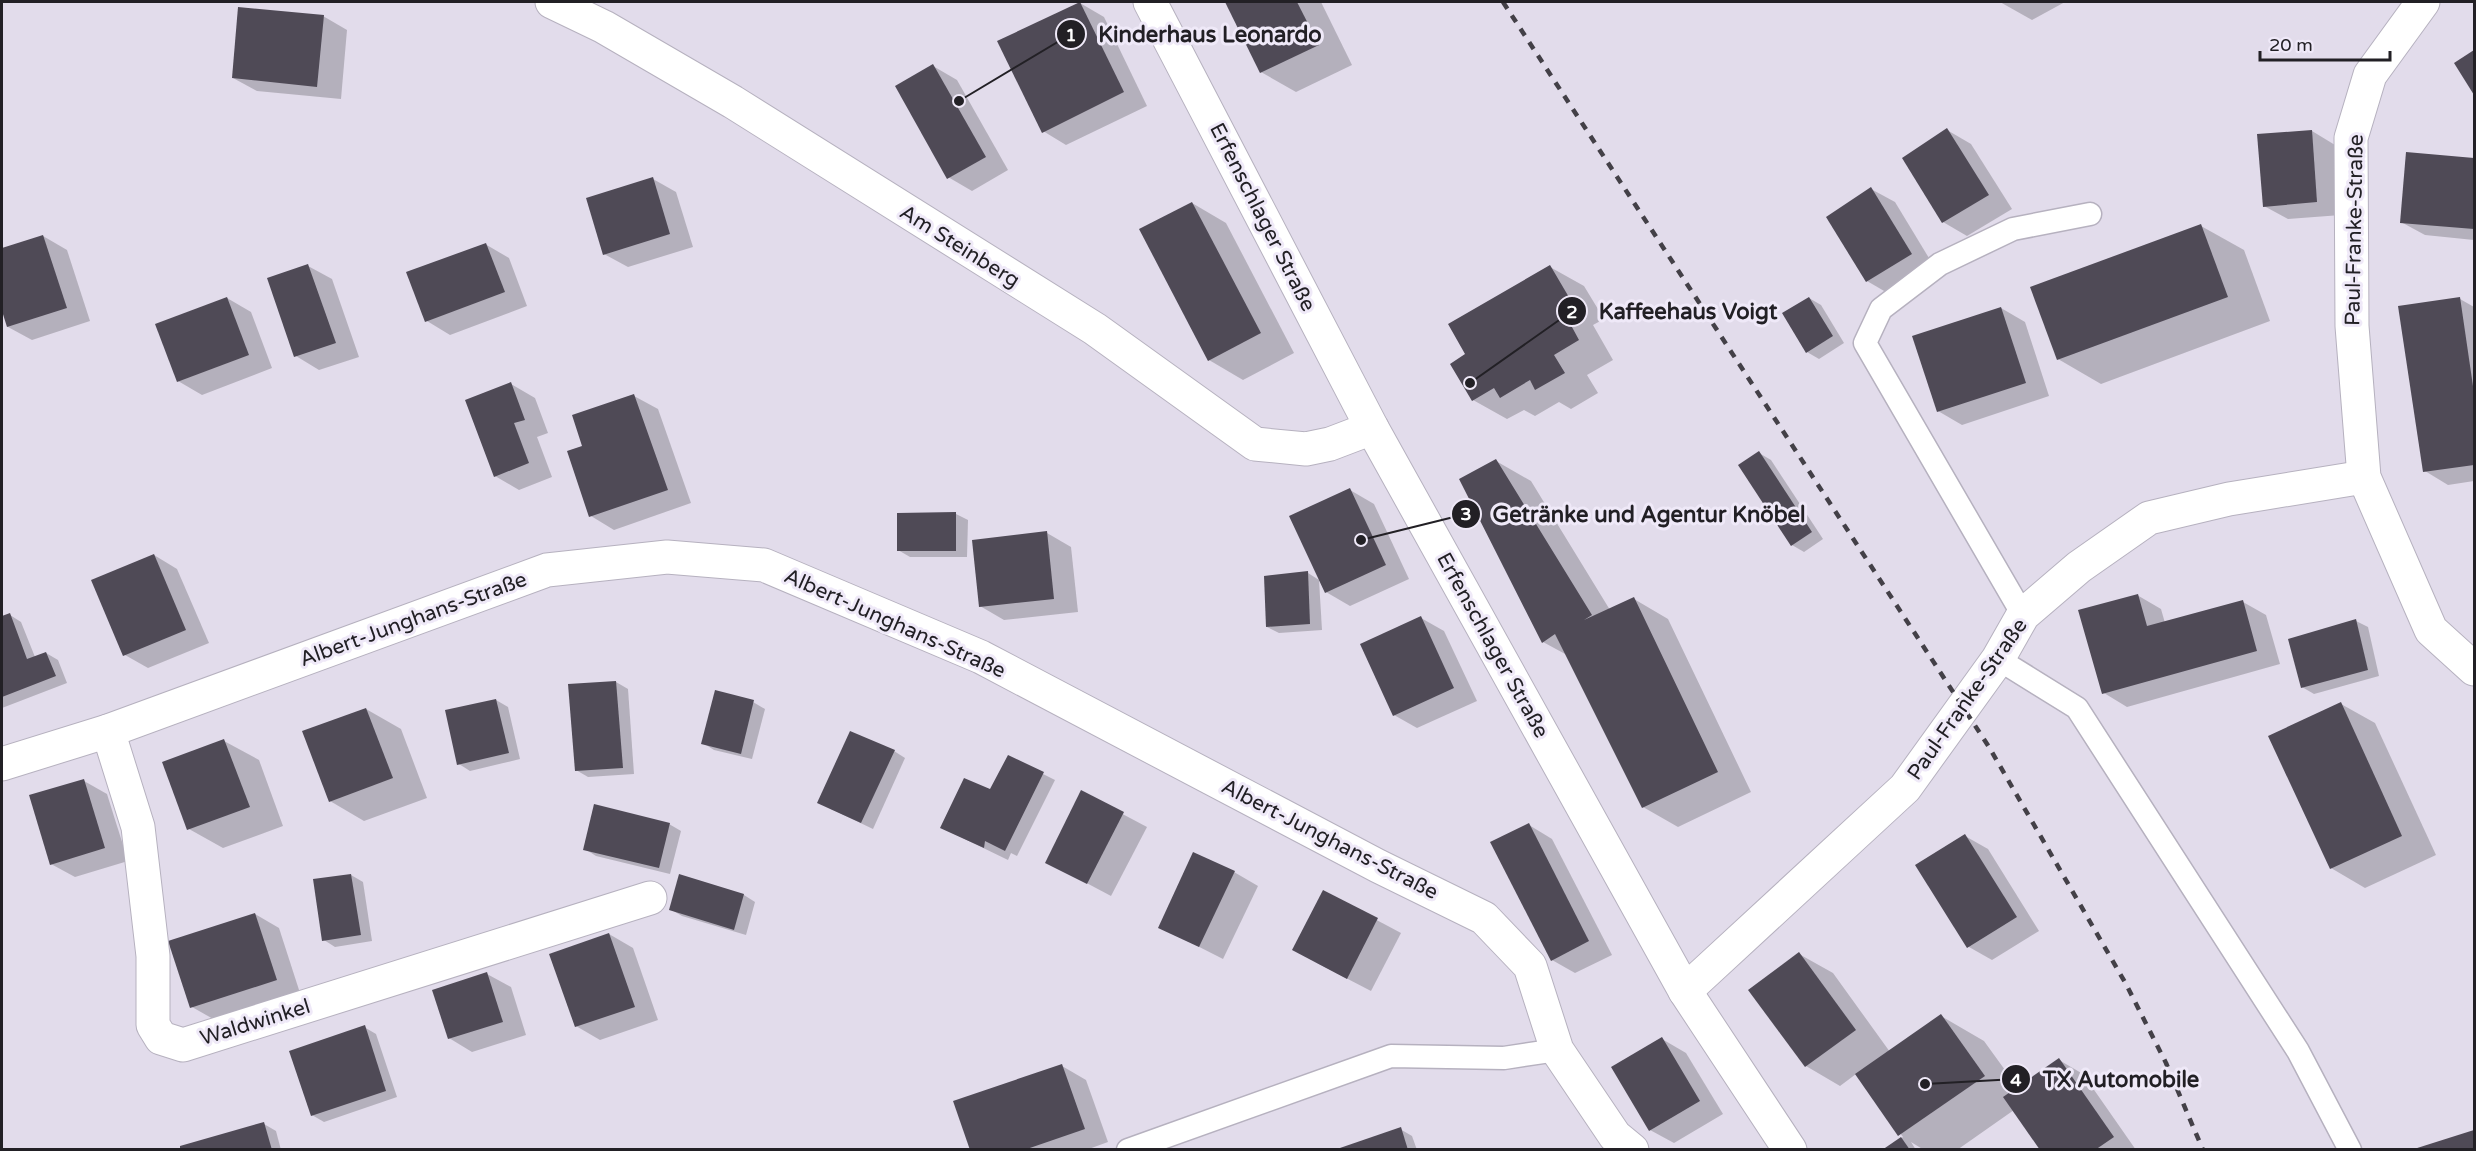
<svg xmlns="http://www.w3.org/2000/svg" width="2476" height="1151" font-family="'Varela Round',sans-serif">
  <rect width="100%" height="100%" fill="#e2dceb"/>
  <g fill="#0003">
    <path d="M 1226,2 L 1321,2 L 1352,65 L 1296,92 L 1261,72 Z"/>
    <path d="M 2000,2 L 2065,2 L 2032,20 Z"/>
    <path d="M 1080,3 L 1104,17 L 1147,106 L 1066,145 L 1043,131 Z"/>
    <path d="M 323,16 L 347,30 L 341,99 L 257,91 L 233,78 Z"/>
    <path d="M 2474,52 L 2474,92 L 2456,63 Z"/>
    <path d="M 933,66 L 957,80 L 1008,170 L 972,191 L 948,177 Z"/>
    <path d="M 1947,130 L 1971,144 L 2012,209 L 1967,236 L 1943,222 L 1904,158 Z"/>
    <path d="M 2312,131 L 2335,145 L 2341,215 L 2288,219 L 2264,206 Z"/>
    <path d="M 2407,154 L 2474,160 L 2474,240 L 2425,235 L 2401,222 Z"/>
    <path d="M 653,179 L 676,192 L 693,247 L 628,267 L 604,254 Z"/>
    <path d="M 1871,189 L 1895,202 L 1935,268 L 1891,295 L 1867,281 Z"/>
    <path d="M 1192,203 L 1226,223 L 1294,353 L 1243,380 L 1209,360 Z"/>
    <path d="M 2201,226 L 2244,250 L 2270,321 L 2101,384 L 2058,359 Z"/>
    <path d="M 43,236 L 67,250 L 90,321 L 32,340 L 8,327 L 2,306 L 2,249 Z"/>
    <path d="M 485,244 L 509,258 L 527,306 L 450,335 L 427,321 L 408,273 Z"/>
    <path d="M 308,266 L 332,279 L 359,357 L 319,370 L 296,356 Z"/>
    <path d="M 1550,267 L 1584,286 L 1604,319 L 1593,325 L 1613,360 L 1587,375 L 1598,393 L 1571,409 L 1559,402 L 1535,416 L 1524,410 L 1507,419 L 1473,400 L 1468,355 Z"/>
    <path d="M 227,298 L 251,312 L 272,368 L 202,395 L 178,381 Z"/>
    <path d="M 1809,298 L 1821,305 L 1844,343 L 1819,359 L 1807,352 Z"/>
    <path d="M 2460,299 L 2474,307 L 2474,481 L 2448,485 L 2425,471 Z"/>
    <path d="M 2001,308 L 2025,322 L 2049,396 L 1962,425 L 1938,411 Z"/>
    <path d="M 511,384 L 535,398 L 548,433 L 537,437 L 552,477 L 519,490 L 495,476 Z"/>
    <path d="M 634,396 L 658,409 L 691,503 L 614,530 L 591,516 L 584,447 Z"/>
    <path d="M 1759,453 L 1771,460 L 1823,539 L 1804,552 L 1792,545 L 1740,465 Z"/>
    <path d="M 1496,461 L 1531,481 L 1610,610 L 1634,599 L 1668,619 L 1751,792 L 1678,827 L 1643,807 L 1567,655 L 1543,642 Z"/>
    <path d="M 1350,490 L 1374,504 L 1409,579 L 1350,606 L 1326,592 Z"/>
    <path d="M 899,514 L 956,514 L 968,520 L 967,557 L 910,557 L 898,550 Z"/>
    <path d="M 1047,533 L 1071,547 L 1078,612 L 1004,620 L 980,606 Z"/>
    <path d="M 154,555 L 177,569 L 209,643 L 148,668 L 125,655 Z"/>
    <path d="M 1308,573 L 1319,580 L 1322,630 L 1279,633 L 1267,627 Z"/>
    <path d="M 2137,595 L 2161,609 L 2165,623 L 2243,602 L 2266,615 L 2280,664 L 2127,707 L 2104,693 Z"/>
    <path d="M 10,615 L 21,622 L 35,657 L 46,653 L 58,660 L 67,683 L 2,708 L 2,618 Z"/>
    <path d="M 1421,618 L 1444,631 L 1477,701 L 1417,728 L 1394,715 Z"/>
    <path d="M 2356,621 L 2368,627 L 2379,676 L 2314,694 L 2302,687 Z"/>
    <path d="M 616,682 L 628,689 L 634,774 L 588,777 L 576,770 Z"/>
    <path d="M 496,700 L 508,707 L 520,759 L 470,771 L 459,764 Z"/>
    <path d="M 753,702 L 765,709 L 752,759 L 714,750 L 703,743 Z"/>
    <path d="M 2341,704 L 2375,723 L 2436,855 L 2365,888 L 2331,868 Z"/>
    <path d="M 366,709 L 401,729 L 427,798 L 364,821 L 330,801 Z"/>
    <path d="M 224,741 L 259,760 L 283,826 L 223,848 L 189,829 Z"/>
    <path d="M 894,751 L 905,758 L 873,829 L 831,809 Z"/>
    <path d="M 1009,757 L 1055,780 L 1017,856 L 1011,853 L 1008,860 L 942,828 L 1004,798 Z"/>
    <path d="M 84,781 L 107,794 L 128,861 L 75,877 L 51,864 Z"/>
    <path d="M 1081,792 L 1147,827 L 1111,896 L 1047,862 Z"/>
    <path d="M 669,824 L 681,831 L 670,874 L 596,856 L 585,849 Z"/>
    <path d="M 1529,825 L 1552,839 L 1612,955 L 1575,973 L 1552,960 Z"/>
    <path d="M 1965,836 L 1988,849 L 2039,931 L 1992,960 L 1969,947 Z"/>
    <path d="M 1234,872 L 1258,886 L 1223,959 L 1160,927 Z"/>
    <path d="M 351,875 L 363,882 L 372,941 L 335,947 L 324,940 Z"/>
    <path d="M 680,876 L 744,895 L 755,902 L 746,935 L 682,916 L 670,909 Z"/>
    <path d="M 1324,892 L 1401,933 L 1371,991 L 1317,963 Z"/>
    <path d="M 255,914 L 279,928 L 300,993 L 215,1020 L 192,1007 Z"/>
    <path d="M 609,934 L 633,948 L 658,1020 L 600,1040 L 576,1026 Z"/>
    <path d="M 1799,954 L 1833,973 L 1890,1052 L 1941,1016 L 1984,1041 L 2018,1088 L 2059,1060 L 2083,1074 L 2136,1150 L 2042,1150 L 2014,1110 L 1957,1150 L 1924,1150 L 1911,1142 L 1916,1150 L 1885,1150 L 1903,1137 L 1856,1074 L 1840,1086 L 1806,1066 Z"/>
    <path d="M 487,974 L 511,987 L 526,1035 L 472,1052 L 449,1038 Z"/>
    <path d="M 364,1027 L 376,1034 L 397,1097 L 324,1122 L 312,1115 Z"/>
    <path d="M 1662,1039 L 1686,1053 L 1723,1114 L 1674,1143 L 1650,1130 Z"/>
    <path d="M 1062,1066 L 1086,1080 L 1108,1142 L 1086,1150 L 971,1150 Z"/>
    <path d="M 264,1124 L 276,1131 L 281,1150 L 182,1150 Z"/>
    <path d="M 1400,1129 L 1412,1136 L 1417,1150 L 1341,1150 Z"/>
  </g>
  <g fill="#4f4a56">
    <path d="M 1080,2 L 1124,92 L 1042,133 L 997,41 Z"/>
    <path d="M 1225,2 L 1297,2 L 1319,45 L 1260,73 Z"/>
    <path d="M 238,7 L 324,15 L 317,87 L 232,78 Z"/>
    <path d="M 2474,50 L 2474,95 L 2454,63 Z"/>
    <path d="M 933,64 L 986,157 L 947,179 L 895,86 Z"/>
    <path d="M 1947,128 L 1989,195 L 1942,223 L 1902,158 Z"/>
    <path d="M 2312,130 L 2317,202 L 2263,207 L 2257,134 Z"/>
    <path d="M 2406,152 L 2474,158 L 2474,229 L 2400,223 Z"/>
    <path d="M 653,177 L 670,234 L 603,255 L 586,198 Z"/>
    <path d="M 1871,187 L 1912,254 L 1866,282 L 1826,217 Z"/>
    <path d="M 1192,202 L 1261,333 L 1208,361 L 1139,229 Z"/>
    <path d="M 2201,224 L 2228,297 L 2057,360 L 2030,287 Z"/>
    <path d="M 43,235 L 67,308 L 7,327 L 2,311 L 2,248 Z"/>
    <path d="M 486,243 L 505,292 L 425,322 L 406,272 Z"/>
    <path d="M 308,264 L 336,343 L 294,357 L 267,278 Z"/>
    <path d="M 1550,265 L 1570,299 L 1560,305 L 1579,340 L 1554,355 L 1565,373 L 1535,390 L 1530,380 L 1500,398 L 1494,388 L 1472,401 L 1450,364 L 1465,354 L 1448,324 Z"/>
    <path d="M 227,297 L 249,355 L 177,382 L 155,324 Z"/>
    <path d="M 1809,297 L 1833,336 L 1806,353 L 1782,313 Z"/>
    <path d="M 2460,297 L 2474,393 L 2474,465 L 2423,472 L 2398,306 Z"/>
    <path d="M 2001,307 L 2026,383 L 1937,412 L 1912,336 Z"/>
    <path d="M 511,382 L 525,420 L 514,423 L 529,463 L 494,477 L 465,400 Z"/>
    <path d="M 634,394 L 668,490 L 589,517 L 567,451 L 582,446 L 572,415 Z"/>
    <path d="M 1759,451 L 1812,532 L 1791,546 L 1738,465 Z"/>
    <path d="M 1496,459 L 1592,615 L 1584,620 L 1634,597 L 1718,772 L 1642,808 L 1555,634 L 1542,643 L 1459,479 Z"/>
    <path d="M 1350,488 L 1386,565 L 1325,593 L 1289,516 Z"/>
    <path d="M 956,512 L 956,551 L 897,551 L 897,513 Z"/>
    <path d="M 1047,531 L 1054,599 L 979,607 L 972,540 Z"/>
    <path d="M 154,554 L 186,630 L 123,656 L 91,580 Z"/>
    <path d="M 1308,571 L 1310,624 L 1266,627 L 1264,576 Z"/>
    <path d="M 2138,594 L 2147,626 L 2243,600 L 2257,651 L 2102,694 L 2078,610 Z"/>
    <path d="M 10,613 L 27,659 L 46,652 L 56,676 L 2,697 L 2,616 Z"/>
    <path d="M 1421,616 L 1454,688 L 1393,716 L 1360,644 Z"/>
    <path d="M 2356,619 L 2368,670 L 2301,688 L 2288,639 Z"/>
    <path d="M 616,681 L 623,768 L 575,771 L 568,684 Z"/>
    <path d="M 715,690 L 754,700 L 741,754 L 701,744 Z"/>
    <path d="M 496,699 L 509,753 L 457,765 L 445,710 Z"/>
    <path d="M 2341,702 L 2402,836 L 2330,869 L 2268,736 Z"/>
    <path d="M 366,708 L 393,778 L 329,802 L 302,731 Z"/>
    <path d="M 850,731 L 895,750 L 861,823 L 817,803 Z"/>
    <path d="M 224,739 L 250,807 L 187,830 L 162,762 Z"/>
    <path d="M 1008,755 L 1044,772 L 1005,851 L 985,841 L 984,848 L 940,828 L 964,778 L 990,789 Z"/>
    <path d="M 84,779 L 105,848 L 50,865 L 29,795 Z"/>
    <path d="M 1081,790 L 1124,812 L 1087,884 L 1045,863 Z"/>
    <path d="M 594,804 L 670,823 L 659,868 L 583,850 Z"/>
    <path d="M 1529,823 L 1589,941 L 1551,961 L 1490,842 Z"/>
    <path d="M 1965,834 L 2017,917 L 1967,948 L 1915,865 Z"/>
    <path d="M 1193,852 L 1235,871 L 1199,947 L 1158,928 Z"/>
    <path d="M 351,874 L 361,935 L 322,941 L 313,879 Z"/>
    <path d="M 679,874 L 744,894 L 734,930 L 669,910 Z"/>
    <path d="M 1323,890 L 1378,918 L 1347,979 L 1292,950 Z"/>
    <path d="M 255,913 L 277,980 L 190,1008 L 168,941 Z"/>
    <path d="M 609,933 L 635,1007 L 575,1027 L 549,954 Z"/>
    <path d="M 1799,952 L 1856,1030 L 1805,1067 L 1748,990 Z"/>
    <path d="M 487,972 L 503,1022 L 448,1039 L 432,990 Z"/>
    <path d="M 1941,1014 L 1985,1076 L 1898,1136 L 1855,1074 Z"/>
    <path d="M 365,1025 L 386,1091 L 311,1116 L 289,1051 Z"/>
    <path d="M 1662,1037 L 1700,1101 L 1649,1131 L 1611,1067 Z"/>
    <path d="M 2059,1058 L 2114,1137 L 2095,1150 L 2040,1150 L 2003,1097 Z"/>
    <path d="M 1062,1064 L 1085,1129 L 1024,1150 L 970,1150 L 953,1101 Z"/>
    <path d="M 264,1122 L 272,1150 L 180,1150 L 180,1146 Z"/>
    <path d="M 1401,1127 L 1408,1150 L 1337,1150 L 1337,1149 Z"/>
    <path d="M 2474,1130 L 2474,1150 L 2414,1150 L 2414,1149 Z"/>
    <path d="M 1901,1137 L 1910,1150 L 1882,1150 Z"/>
  </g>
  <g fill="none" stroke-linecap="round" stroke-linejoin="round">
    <defs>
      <g id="lane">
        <path d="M 2023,615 L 1865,343 L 1881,309 L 1940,264 L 2013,229 L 2090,214"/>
        <path d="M 1998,659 L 2077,708 L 2298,1051 L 2350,1150"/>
        <path d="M 1128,1150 L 1391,1056 L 1504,1058 L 1557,1050"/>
      </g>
      <g id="street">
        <path d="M 552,2 L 604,27 L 733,102 L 1095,329 L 1255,444 L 1306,449 L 1330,444 L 1372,428"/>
        <path d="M 2423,2 L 2370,75 L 2351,138 L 2352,326 L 2364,477 L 2431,630 L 2474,669"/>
        <path d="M 108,731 L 138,827 L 153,956 L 153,1025 L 161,1038 L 183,1045 L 650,898"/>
        <path d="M 2,764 L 108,731 L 547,570 L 667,557 L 764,565 L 981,657 L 1378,866 L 1484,918 L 1530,966 L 1557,1050 L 1615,1136 L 1632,1150"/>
        <path d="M 1685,991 L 1905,788 L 1998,659 L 2023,615 L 2079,567 L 2149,518 L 2229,499 L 2364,477"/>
      </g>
      <path id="secondary" d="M 1150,2 L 1372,428 L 1685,991 L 1790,1150"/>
    </defs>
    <use href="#lane" stroke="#b6b1bf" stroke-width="25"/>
    <use href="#street" stroke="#b6b1bf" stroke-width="35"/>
    <use href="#secondary" stroke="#b6b1bf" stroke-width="35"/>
    <use href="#lane" stroke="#fff" stroke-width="22"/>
    <use href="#street" stroke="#fff" stroke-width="33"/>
    <use href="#secondary" stroke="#fff" stroke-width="33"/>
    <path stroke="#434047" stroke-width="4.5" stroke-dasharray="8 8" stroke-linecap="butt" d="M 1503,2 L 1989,747 L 2126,984 L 2166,1063 L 2203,1150"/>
  </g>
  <g text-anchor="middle" stroke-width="6" stroke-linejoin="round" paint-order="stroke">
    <g font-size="21" fill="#222025" stroke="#efe9f8">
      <text transform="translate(1263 217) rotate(63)" y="7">Erfenschlager Straße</text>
      <text transform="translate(2354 230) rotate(-89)" y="7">Paul-Franke-Straße</text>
      <text transform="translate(960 246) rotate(32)" y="7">Am Steinberg</text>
      <text transform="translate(413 619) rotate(-20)" y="7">Albert-Junghans-Straße</text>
      <text transform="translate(895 623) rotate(24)" y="7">Albert-Junghans-Straße</text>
      <text transform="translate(1493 645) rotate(61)" y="7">Erfenschlager Straße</text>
      <text transform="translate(1967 699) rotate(-55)" y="7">Paul-Franke-Straße</text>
      <text transform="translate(1330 839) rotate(27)" y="7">Albert-Junghans-Straße</text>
      <text transform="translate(255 1022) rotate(-17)" y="7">Waldwinkel</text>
    </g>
  </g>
  <path fill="none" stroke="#222025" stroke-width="2" d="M959 101L1071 34M1470 383L1572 311M1361 540L1466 514M1925 1084L2016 1079"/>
  <g fill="#222025" stroke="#efe9f8" stroke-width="2">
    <circle cx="959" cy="101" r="6"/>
    <circle cx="1470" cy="383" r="6"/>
    <circle cx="1361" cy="540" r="6"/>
    <circle cx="1925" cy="1084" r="6"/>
    <circle cx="1071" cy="34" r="15"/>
    <circle cx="1572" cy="311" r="15"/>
    <circle cx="1466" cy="514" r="15"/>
    <circle cx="2016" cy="1079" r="15"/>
  </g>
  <g font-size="18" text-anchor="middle" font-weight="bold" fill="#fff">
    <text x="1071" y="41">1</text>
    <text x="1572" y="318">2</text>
    <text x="1466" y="520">3</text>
    <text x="2016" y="1086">4</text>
  </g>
  <g font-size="22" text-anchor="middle" font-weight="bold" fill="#222025" stroke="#efe9f8" stroke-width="6" stroke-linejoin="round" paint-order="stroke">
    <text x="1210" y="42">Kinderhaus Leonardo</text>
    <text x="1688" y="319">Kaffeehaus Voigt</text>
    <text x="1649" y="522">Getränke und Agentur Knöbel</text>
    <text x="2121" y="1087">TX Automobile</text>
  </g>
  <rect width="2476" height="1151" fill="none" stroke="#222025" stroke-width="6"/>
  <path d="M2260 51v9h130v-9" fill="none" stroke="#222025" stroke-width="3"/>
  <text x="2269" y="51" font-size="18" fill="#222025" stroke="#efe9f8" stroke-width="4.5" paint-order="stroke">20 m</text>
</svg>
